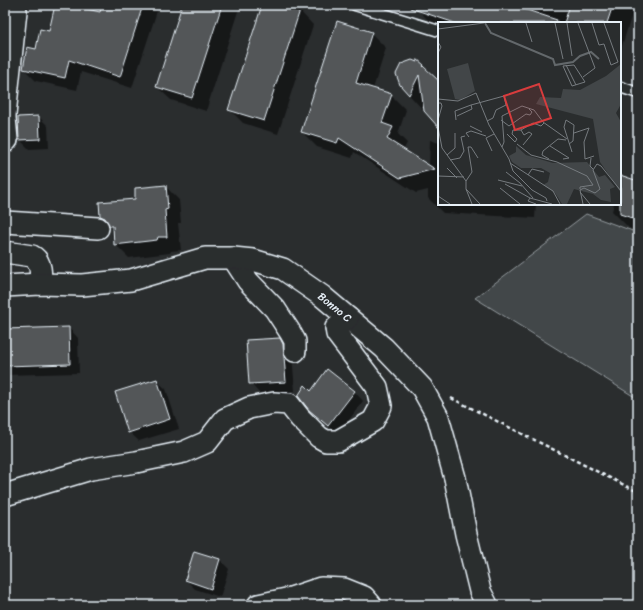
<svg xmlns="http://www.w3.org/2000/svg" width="643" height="610" font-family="Sriracha,sans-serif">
  <rect width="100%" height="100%" fill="#2a2d2e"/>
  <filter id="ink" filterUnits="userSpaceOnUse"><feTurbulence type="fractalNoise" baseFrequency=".025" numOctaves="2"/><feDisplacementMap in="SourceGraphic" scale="8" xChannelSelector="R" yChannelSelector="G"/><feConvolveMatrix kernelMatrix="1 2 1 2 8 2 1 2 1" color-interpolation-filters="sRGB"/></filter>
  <g filter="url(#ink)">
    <path fill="#424648" stroke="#959ca0" d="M 586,214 L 638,233 L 638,399 L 475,298 Z"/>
    <g fill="#0007">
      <path d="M 56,5 L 65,5 L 100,14 L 103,5 L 159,5 L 132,88 L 81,72 L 77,90 L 36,81 L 24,69 L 50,32 Z"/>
      <path d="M 183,5 L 240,5 L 206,111 L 171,100 L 157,87 Z"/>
      <path d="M 263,5 L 281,5 L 300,11 L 313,25 L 278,134 L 243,123 L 229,109 Z"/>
      <path d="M 420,5 L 635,5 L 620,52 L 620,23 L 439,23 L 439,29 L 436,28 L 419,11 Z"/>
      <path d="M 371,33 L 386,48 L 373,89 L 391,95 L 406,110 L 398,134 L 407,143 L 403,151 L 429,167 L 430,140 L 439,143 L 439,204 L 536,204 L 535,218 L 443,213 L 428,198 L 428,190 L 416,193 L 354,152 L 352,158 L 317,147 L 302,132 Z"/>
      <path d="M 423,65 L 438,81 L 439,83 L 439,127 L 400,85 Z"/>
      <path d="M 39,117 L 48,126 L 49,148 L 29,149 L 20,140 Z"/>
      <path d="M 638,182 L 638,231 L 629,228 L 612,211 L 614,204 L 620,204 L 620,185 Z"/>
      <path d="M 165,186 L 179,200 L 181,223 L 178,223 L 181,250 L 171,251 L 170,253 L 129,258 L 115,244 L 114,229 L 101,216 Z"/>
      <path d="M 69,328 L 78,338 L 79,373 L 5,375 L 5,330 Z"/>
      <path d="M 279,339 L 289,349 L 292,354 L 295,391 L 259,393 L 250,383 Z"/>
      <path d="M 156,380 L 166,389 L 179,429 L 139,441 L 129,432 Z"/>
      <path d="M 354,391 L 363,401 L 338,435 L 310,409 L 311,392 Z"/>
      <path d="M 220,560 L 229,569 L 220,597 L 195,589 L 186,580 Z"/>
    </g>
    <g fill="#535759" stroke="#e8f1f8">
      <path d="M 55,5 L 69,5 L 100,12 L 102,5 L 143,5 L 120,77 L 69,60 L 65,78 L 23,69 L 27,47 L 36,49 L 40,29 L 49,31 Z"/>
      <path d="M 182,5 L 222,5 L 192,98 L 156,87 Z"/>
      <path d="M 262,5 L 284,5 L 300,10 L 264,121 L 228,110 Z"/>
      <path d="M 410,5 L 512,5 L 557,20 L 556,23 L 455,23 L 410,8 Z"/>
      <path d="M 570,5 L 613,5 L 607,23 L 564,23 Z"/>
      <path d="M 337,21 L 372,32 L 356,83 L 392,94 L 382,123 L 393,127 L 387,139 L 435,169 L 400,178 L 339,138 L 337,143 L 301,132 Z"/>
      <path d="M 417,59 L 424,65 L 423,66 L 439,81 L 439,128 L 424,111 L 419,75 L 409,95 L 400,85 L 396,74 L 401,64 L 412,60 L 417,62 Z"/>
      <path d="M 39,116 L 40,139 L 19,140 L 18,117 Z"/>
      <path d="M 620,175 L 638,181 L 638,220 L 620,214 Z"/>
      <path d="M 166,185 L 168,209 L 165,210 L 167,237 L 158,237 L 157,240 L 114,245 L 113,226 L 109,226 L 105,218 L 100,216 L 99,202 L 135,199 L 135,188 Z"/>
      <path d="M 69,327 L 70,364 L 5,366 L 5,329 Z"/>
      <path d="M 280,338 L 283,344 L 286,382 L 249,384 L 246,340 Z"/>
      <path d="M 327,369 L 355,391 L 328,426 L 309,410 L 298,396 L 305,385 L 311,391 Z"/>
      <path d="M 157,379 L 170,419 L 128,433 L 115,392 Z"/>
      <path d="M 194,551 L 220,559 L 211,589 L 185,580 Z"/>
    </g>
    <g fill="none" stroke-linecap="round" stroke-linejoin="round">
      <defs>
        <g id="service">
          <path d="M 355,5 L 439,31"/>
          <path d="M 620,87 L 638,93"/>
        </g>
        <g id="minor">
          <path d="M 5,115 L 16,11 L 15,5"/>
          <path d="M 5,118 L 7,140 L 5,142"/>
          <path d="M 5,222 L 98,228"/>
          <path d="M 5,252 L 32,256 C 42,261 41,275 40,284"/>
          <path d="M 233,258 L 248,281 L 275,309 L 290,332 L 295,341 L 295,351"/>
          <path d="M 5,286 L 40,284 L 82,285 L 131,280 L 205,258 L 233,258 L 253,260 L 283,269 L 322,296 L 384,348 L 422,388 L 438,417 L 455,478 L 466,534 L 480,591 L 487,605"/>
          <path d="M 5,495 L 91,469 L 136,462 L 184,452 L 207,442 L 225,419 L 249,408 L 274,403 L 289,404 L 300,418 L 319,437 L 326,441 L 338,441 L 373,421 L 381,406 L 377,387 L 337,334 L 336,328 L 348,318"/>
          <path d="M 258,605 L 291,598 L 321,588 L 344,589 L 364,597 L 371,605"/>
        </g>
      </defs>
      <use href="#service" stroke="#e8f1f8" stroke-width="13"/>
      <use href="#minor" stroke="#e8f1f8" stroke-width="24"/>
      <path stroke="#e8f1f8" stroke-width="2.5" stroke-dasharray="4 3" stroke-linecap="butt" d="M 451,398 L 638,492"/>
      <use href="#service" stroke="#2a2d2e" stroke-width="10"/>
      <use href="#minor" stroke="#2a2d2e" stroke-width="21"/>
    </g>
  </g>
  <g text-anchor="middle" stroke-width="3.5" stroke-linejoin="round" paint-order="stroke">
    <g font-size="11" fill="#e8f1f8" stroke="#2a2d2e">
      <text transform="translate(335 307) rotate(39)" y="4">Bonno C</text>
    </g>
  </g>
  <g transform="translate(438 22)">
    <rect width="183" height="183" fill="#2a2d2e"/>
    <path d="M 30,41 L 37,69 L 22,78 L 17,77 L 9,47 ZM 183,42 L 183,82 L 178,91 L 183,100 L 183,171 L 162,140 L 155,97 L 98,82 L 102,75 L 123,76 L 125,67 L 142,68 L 168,54 ZM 78,124 L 88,133 L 115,141 L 149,140 L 161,155 L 167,153 L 177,165 L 172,167 L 173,180 L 163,178 L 155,172 L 136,167 L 129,182 L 124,182 L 117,171 L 105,163 L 110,160 L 112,151 L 103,146 L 83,146 L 74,140 L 71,134 L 78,130 Z" fill="#424648"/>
    <path fill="none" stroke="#63686b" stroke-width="2" d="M 47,1 L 53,11 L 115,37 L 117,43 L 135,40 L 142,34 L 153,30 L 161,37"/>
    <path fill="none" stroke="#767b7f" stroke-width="1" d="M 88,1 L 94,20M 117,1 L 125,37M 129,1 L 134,34M 140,1 L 157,46 L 145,55M 154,1 L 161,23 L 166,22 L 173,43 L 180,40 L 166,1M 0,7 L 46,1M 0,20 L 3,25 L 0,31M 128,43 L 138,63M 136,43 L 147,60 L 134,64 L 125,44 ZM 0,77 L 20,79 L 38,71 L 51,103 L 71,137 L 75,149 L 94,168 L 108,176 L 109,179M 33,83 L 66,74 L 68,83 L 58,88 L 55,96 L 49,99M 0,98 L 4,84 L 3,81 L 0,81M 18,98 L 17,89 L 33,83 L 34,87 L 19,94M 63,98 L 71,104 L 88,92 L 92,93 L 94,90 L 91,87M 32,104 L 44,110M 0,105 L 4,126 L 28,159 L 28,167 L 34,182M 83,108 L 86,113 L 91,110 L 94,112 L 85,123M 136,111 L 151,106 L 146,120 L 147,137 L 156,134M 69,112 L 77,120 L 79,117 L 74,112 L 75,108 L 83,108 L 95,101 L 103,104 L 106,101M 31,115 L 28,111 L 33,109 L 48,114M 79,122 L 93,133 L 119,140 L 149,154 L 155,163 L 142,165 L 142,167M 131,122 L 135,119 L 136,103 L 128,98 L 126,105 L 134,130M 112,124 L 131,136 L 125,137M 64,125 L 66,120 L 64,94 L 84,84 L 96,88 L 105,100 L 129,117M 54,129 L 48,116 L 56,112M 9,133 L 17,126 L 17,111M 153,136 L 152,144 L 155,147M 111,137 L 104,133 L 105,129 L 120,117 L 128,118M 12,138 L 22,136 L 26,129 L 23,115 L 27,114M 72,141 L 115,169 L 122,182M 9,146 L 19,156M 68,150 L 82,161 L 95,176M 90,153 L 94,147 L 106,150M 0,154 L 26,155M 60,158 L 84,164M 28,159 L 34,150 L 30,125 L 33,125 L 40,136M 67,162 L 92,176 L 114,182M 62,166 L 82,182M 28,167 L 42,182M 142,170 L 152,182M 0,174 L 12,182M 92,176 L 90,179 L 98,182M 145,182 L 142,168 L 146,166 L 157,171 L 162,167 L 155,148 L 159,142 L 163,144 L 183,169"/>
    <path fill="#d83c3d" fill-opacity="0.15" stroke="#d83c3d" stroke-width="2" d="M 101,62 L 113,96 L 77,108 L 66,74 Z"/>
    <rect width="183" height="183" fill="none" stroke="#e8f1f8" stroke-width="2"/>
  </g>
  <rect width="643" height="610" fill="none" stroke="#2a2d2e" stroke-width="20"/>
  <rect x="10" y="10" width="623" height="590" fill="none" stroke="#e8f1f8" stroke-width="1.5" filter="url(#ink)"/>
</svg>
